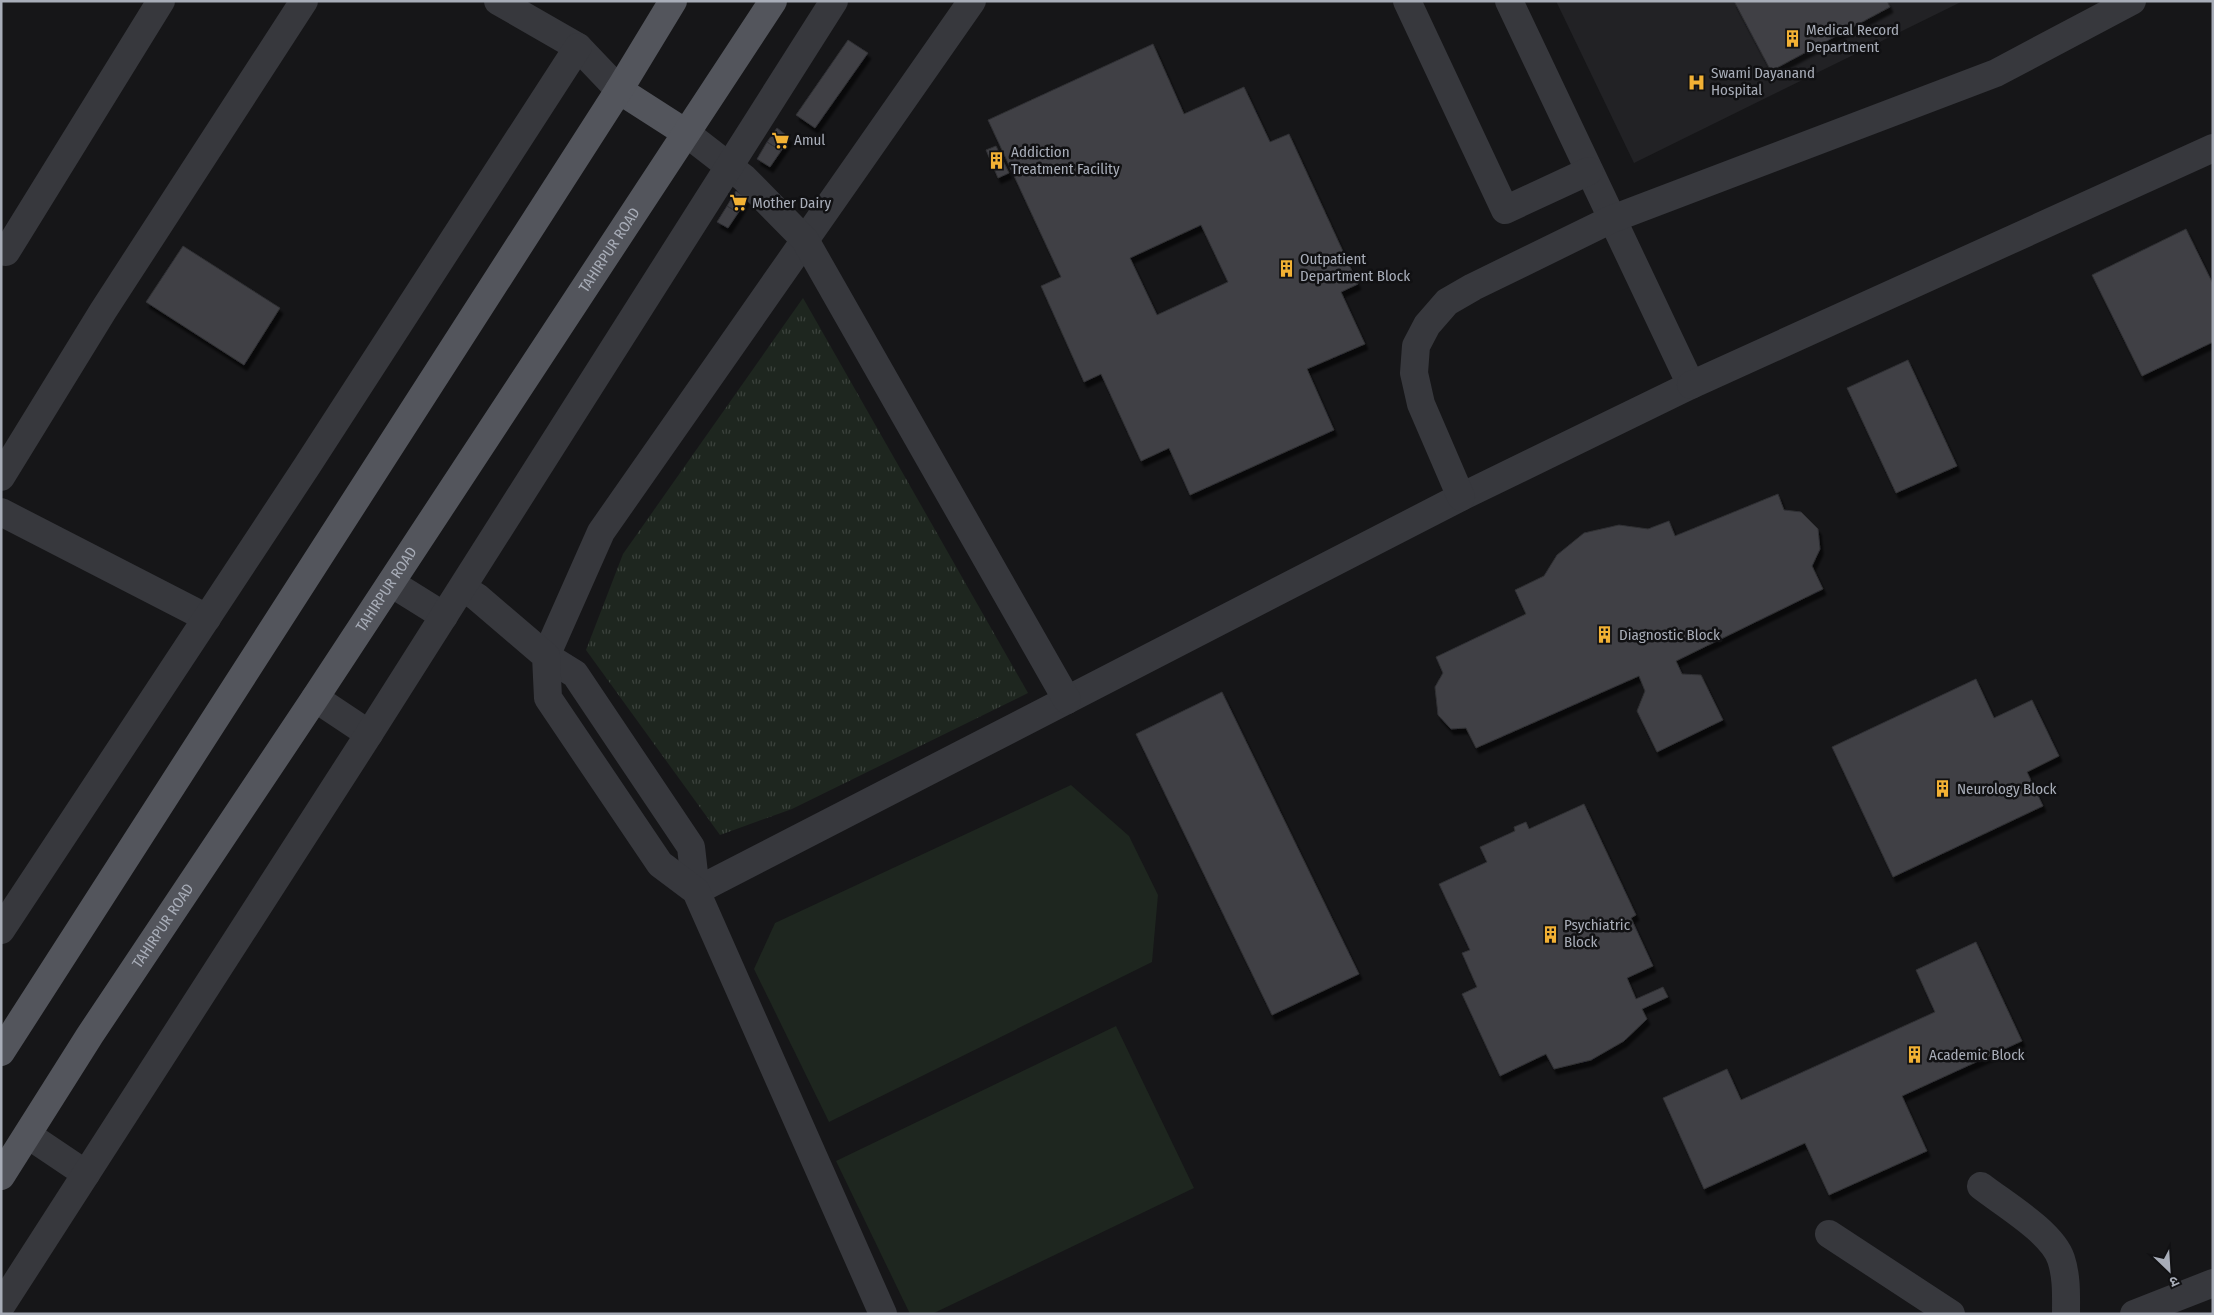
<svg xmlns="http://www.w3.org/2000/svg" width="2214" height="1315" font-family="'Fira Sans Condensed','Noto Sans Devanagari',sans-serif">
  <defs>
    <pattern id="park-tufts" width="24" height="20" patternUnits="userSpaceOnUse" patternTransform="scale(1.25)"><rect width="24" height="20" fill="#1e261f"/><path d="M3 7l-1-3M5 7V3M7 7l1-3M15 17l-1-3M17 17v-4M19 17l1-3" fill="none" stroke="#3c433d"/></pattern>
    <filter id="shadow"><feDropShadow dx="3" dy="5.5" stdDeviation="1" flood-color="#0009"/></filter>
  </defs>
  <rect width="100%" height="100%" fill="#161618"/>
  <path fill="#222225" d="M 1556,1 L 1963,1 L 1634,163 Z"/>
  <g fill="#1e261f">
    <path d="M 1071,785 L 1129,836 L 1158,895 L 1152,962 L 829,1122 L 754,969 L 775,923 Z"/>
    <path d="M 1116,1026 L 1194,1188 L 932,1314 L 910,1314 L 836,1161 Z"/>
  </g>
  <path fill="url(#park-tufts)" d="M 803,298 L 1028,693 L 792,809 L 720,835 L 586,650 L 623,554 Z"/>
  <g fill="#404145" stroke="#303034" fill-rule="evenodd" filter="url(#shadow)">
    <path d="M 1734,1 L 1887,1 L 1890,7 L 1771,71 Z"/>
    <path d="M 848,40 L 868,53 L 815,128 L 796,115 Z"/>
    <path d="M 1153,44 L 1184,114 L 1244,87 L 1270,142 L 1289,134 L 1358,284 L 1341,292 L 1365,344 L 1307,369 L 1334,430 L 1190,495 L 1169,448 L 1141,461 L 1101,374 L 1084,382 L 1041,286 L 1061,277 L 988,120 ZM 1201,225 L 1228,282 L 1157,315 L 1130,258 Z"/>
    <path d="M 777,128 L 790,138 L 781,151 L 767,142 Z"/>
    <path d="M 767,142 L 781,151 L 770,167 L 757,159 Z"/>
    <path d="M 996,146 L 1009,173 L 998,178 L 986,150 Z"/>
    <path d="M 736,191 L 747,198 L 738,213 L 727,206 Z"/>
    <path d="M 727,206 L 738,213 L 728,228 L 717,222 Z"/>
    <path d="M 2186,229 L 2213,284 L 2213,342 L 2142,376 L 2092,275 Z"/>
    <path d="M 183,246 L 280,308 L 244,365 L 146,302 Z"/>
    <path d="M 1908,360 L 1957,466 L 1896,493 L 1847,388 Z"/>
    <path d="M 1778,494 L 1784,510 L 1801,512 L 1818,529 L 1820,549 L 1812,566 L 1823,589 L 1676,661 L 1682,674 L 1701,675 L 1723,720 L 1657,752 L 1637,711 L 1645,691 L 1639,676 L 1476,748 L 1466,728 L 1451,729 L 1438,715 L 1435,687 L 1443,673 L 1436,657 L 1526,614 L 1515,590 L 1544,576 L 1557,555 L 1584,533 L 1619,525 L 1648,529 L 1669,521 L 1675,536 Z"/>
    <path d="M 1976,679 L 1994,718 L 2032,700 L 2059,756 L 2027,772 L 2043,806 L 1893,877 L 1832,747 Z"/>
    <path d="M 1222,692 L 1359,974 L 1272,1015 L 1136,734 Z"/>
    <path d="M 1584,804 L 1636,915 L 1631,918 L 1653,966 L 1627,978 L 1636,999 L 1663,987 L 1668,997 L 1642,1009 L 1647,1019 L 1624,1041 L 1591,1060 L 1554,1069 L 1546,1054 L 1500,1076 L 1462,994 L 1477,987 L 1462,953 L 1470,950 L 1439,884 L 1487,862 L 1480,847 L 1515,831 L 1514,827 L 1526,822 L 1529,829 Z"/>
    <path d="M 1976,942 L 2022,1041 L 1902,1096 L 1927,1151 L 1829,1195 L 1805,1143 L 1704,1189 L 1663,1098 L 1727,1069 L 1741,1100 L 1935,1012 L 1916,970 Z"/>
  </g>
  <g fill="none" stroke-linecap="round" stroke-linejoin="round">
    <g stroke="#37383d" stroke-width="28">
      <path d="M 498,1 L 578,47 L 619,90"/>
      <path d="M 972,1 L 601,532 L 546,656 L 575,674 L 691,847 L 696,891 L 1461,497 L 1691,385 L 1509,1"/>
      <path d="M 1407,1 L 1505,210 L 1589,171"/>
      <path d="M 686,133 L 744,178 L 805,240 L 1067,700"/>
      <path d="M 6,252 L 161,1"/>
      <path d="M 1691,385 L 2213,148"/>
      <path d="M 1,477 L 103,311 L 304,1"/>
      <path d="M 1461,497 L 1421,404 L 1414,373 L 1416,346 L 1427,325 L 1447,302 L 1473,287 L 1612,219 L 1996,73 L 2132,1"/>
      <path d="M 1,512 L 207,618"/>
      <path d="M 391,583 L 444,616"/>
      <path d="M 463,588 L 477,597 L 546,656 L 548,698 L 660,864 L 696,891 L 883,1314"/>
      <path d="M 315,698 L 369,734"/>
      <path d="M 1,930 L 307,466 L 578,47"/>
      <path d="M 28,1135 L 86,1174"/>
      <path d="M 1981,1186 C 2004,1204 2052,1232 2061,1259 C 2067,1277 2066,1296 2066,1314"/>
      <path d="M 1829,1234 L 1951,1314"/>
      <path d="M 1,1306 L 369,734 L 834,1"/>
      <path d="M 2134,1314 L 2213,1283"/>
    </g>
    <g stroke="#53555c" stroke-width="28">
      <path d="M 619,90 L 686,133"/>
      <path d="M 1,1052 L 619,90 L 673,1"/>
      <path id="s1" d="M 1,1176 L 90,1035 L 315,698 L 773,1"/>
    </g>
  </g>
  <defs>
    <symbol id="building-bare" viewBox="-9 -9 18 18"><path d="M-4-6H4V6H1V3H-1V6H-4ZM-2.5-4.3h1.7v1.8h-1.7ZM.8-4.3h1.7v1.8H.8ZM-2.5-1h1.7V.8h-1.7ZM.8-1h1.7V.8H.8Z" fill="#f2b134" stroke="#111113" stroke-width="2.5" paint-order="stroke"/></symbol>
    <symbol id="hospital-bare" viewBox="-9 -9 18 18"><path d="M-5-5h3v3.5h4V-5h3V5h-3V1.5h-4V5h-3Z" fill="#f2b134" stroke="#111113" stroke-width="2.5" paint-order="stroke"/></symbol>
    <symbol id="supermarket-bare" viewBox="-9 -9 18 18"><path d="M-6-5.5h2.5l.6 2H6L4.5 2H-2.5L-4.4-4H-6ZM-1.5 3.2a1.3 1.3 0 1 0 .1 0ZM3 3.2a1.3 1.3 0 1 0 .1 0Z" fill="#f2b134" stroke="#111113" stroke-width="2.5" paint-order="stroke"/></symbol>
  </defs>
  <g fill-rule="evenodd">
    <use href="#building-bare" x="1780" y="26" width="25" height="25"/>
    <use href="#hospital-bare" x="1684" y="70" width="25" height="25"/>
    <use href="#supermarket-bare" x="768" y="128" width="25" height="25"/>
    <use href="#building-bare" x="984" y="148" width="25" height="25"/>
    <use href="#supermarket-bare" x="726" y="190" width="25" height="25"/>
    <use href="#building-bare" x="1274" y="256" width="25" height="25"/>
    <use href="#building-bare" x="1592" y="622" width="25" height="25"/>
    <use href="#building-bare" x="1930" y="776" width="25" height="25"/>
    <use href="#building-bare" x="1538" y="922" width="25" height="25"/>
    <use href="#building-bare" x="1902" y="1042" width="25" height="25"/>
  </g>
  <g text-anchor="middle" stroke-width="5" stroke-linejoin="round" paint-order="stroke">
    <g font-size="15" fill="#a8adb8" stroke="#111113" text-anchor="start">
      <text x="1806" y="35">Medical Record<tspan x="1806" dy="17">Department</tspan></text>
      <text x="1711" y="78">Swami Dayanand<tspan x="1711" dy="17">Hospital</tspan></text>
      <text x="794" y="145">Amul</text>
      <text x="1011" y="157">Addiction<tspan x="1011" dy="17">Treatment Facility</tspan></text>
      <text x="752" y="208">Mother Dairy</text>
      <text x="1300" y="264">Outpatient<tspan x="1300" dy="17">Department Block</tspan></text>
      <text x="1619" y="640">Diagnostic Block</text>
      <text x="1957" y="794">Neurology Block</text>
      <text x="1564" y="930">Psychiatric<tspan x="1564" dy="17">Block</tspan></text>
      <text x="1929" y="1060">Academic Block</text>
    </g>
    <g font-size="15" fill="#a8adb8" stroke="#111113">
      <text dy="5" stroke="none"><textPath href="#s1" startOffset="1108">TAHIRPUR ROAD</textPath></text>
      <text dy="5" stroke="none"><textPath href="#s1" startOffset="702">TAHIRPUR ROAD</textPath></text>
      <text dy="5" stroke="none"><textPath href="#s1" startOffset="298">TAHIRPUR ROAD</textPath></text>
    </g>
  </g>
  <rect width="2214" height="1315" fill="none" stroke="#a8adb8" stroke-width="5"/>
  <g transform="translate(2169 1270) rotate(155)" stroke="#111113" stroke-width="4" paint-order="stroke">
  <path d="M0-4L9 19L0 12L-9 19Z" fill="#a8adb8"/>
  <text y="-8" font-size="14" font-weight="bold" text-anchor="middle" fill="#a8adb8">उ</text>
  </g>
</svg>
